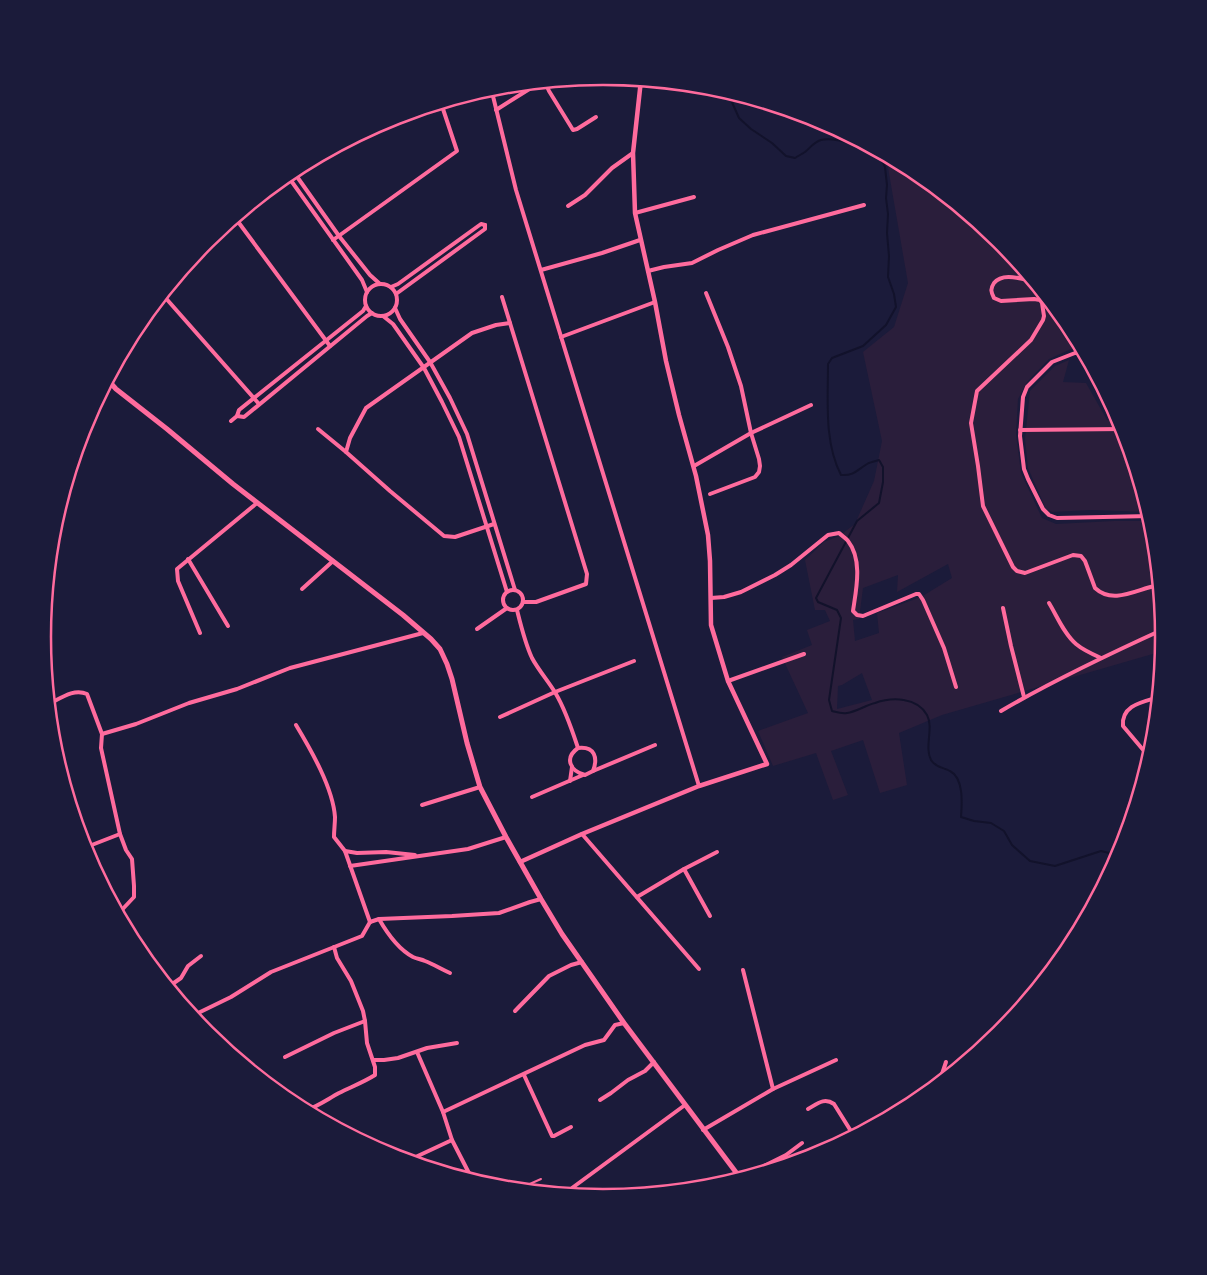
<svg xmlns="http://www.w3.org/2000/svg" width="1207" height="1275" font-family="'Source Serif 4',serif">
  <rect width="100%" height="100%" fill="#1b1b3a"/>
  <g fill="#2a1e3b" fill-rule="evenodd">
    <path d="M 886,156 L 915,171 L 1000,241 L 1070,326 L 1082,348 L 1071,349 L 1049,359 L 1027,382 L 1018,399 L 1016,434 L 1021,473 L 1042,518 L 1056,524 L 1114,521 L 1152,521 L 1154,528 L 1164,637 L 1163,651 L 942,715 L 899,733 L 907,785 L 880,793 L 863,740 L 831,751 L 848,795 L 833,800 L 816,753 L 773,766 L 758,731 L 808,713 L 782,657 L 812,645 L 807,630 L 830,621 L 825,610 L 815,610 L 805,560 L 824,542 L 839,536 L 855,524 L 874,481 L 882,441 L 863,352 L 894,327 L 908,283 ZM 948,564 L 952,578 L 921,597 L 877,613 L 879,633 L 855,641 L 853,620 L 859,619 L 863,588 L 898,575 L 897,592 ZM 862,673 L 872,700 L 837,709 L 838,686 L 842,685 Z"/>
    <path d="M 1069,360 L 1063,382 L 1086,383 L 1107,420 L 1121,421 L 1122,423 L 1149,512 L 1091,510 L 1052,512 L 1046,509 L 1028,468 L 1025,439 L 1030,391 L 1055,366 Z"/>
  </g>
  <g fill="none" stroke-linecap="round" stroke-linejoin="round">
    <path stroke="#12122b" stroke-width="2" d="M 727,91 L 739,118 L 751,129 L 772,143 L 786,156 L 795,158 C 798,156 802,154 805,152 C 811,147 814,142 821,140 C 835,136 866,148 879,154 L 885,167 L 887,185 L 886,198 L 888,214 L 887,233 L 889,256 L 888,277 L 894,294 L 896,307 L 886,325 L 863,346 L 832,358 L 828,364 C 828,401 824,442 841,475 C 854,476 857,470 867,464 C 870,462 875,461 879,460 L 883,467 L 883,482 L 879,503 L 857,521 L 816,598 L 818,602 L 837,610 L 841,618 L 829,700 L 832,711 C 836,712 842,714 847,713 C 856,712 866,705 875,703 C 892,697 917,697 927,715 C 934,728 924,747 931,760 C 936,768 943,767 950,771 C 964,778 962,804 961,817 L 974,821 L 991,823 L 1004,831 L 1012,845 L 1030,861 L 1055,866 L 1101,851 L 1109,853 L 1118,860"/>
    <path stroke="#ff6b9d" stroke-width="2" d="M 516,1190 L 541,1179"/>
    <g stroke="#ff6b9d" stroke-width="4">
      <path d="M 545,82 L 549,91 L 573,130 L 577,129 L 596,117"/>
      <path d="M 491,88 L 516,190 L 699,786"/>
      <path d="M 496,110 L 539,83"/>
      <path d="M 293,171 L 339,236 L 370,275 L 380,284"/>
      <path d="M 287,175 L 362,280 L 367,292"/>
      <path d="M 568,206 L 585,195 L 612,168 L 633,153"/>
      <path d="M 635,213 L 694,197"/>
      <path d="M 229,223 L 239,223 L 330,346"/>
      <path d="M 333,240 L 457,151 L 441,103"/>
      <path d="M 541,270 L 602,253 L 640,240"/>
      <path d="M 648,271 L 664,267 L 692,263 L 718,250 L 753,235 L 864,205"/>
      <path d="M 1033,281 C 1021,279 1003,272 994,283 C 990,289 991,292 994,298 L 1001,301 L 1034,299 L 1040,300 L 1042,303 L 1044,316 L 1043,320 L 1031,340 L 977,391 L 971,423 L 978,466 L 983,506 L 1013,567 L 1017,571 L 1025,573 L 1073,555 L 1081,556 L 1085,561 L 1095,588 C 1112,604 1134,591 1154,586 L 1160,587"/>
      <circle cx="381" cy="300" r="16"/>
      <path d="M 170,286 L 189,266 L 191,260"/>
      <path d="M 391,287 L 398,284 L 481,224 L 485,225"/>
      <path d="M 706,293 L 728,347 L 741,386 L 751,433 L 759,459 L 760,466 L 759,472 L 755,477 L 710,494"/>
      <path d="M 396,294 L 485,229 L 485,225"/>
      <path d="M 163,295 L 259,404"/>
      <path d="M 502,297 L 510,323"/>
      <path d="M 395,308 L 400,319 L 430,362 L 450,398 L 467,434 L 515,590"/>
      <path d="M 383,316 L 393,324 L 424,368 L 442,402 L 459,437 L 507,592"/>
      <path d="M 561,337 L 655,302"/>
      <path d="M 1085,353 L 1075,353 L 1052,362 L 1027,387 L 1023,397 L 1020,436 L 1024,469 L 1028,479 L 1043,509 L 1049,515 L 1057,518 L 1150,516"/>
      <path d="M 237,416 L 239,410 L 363,311 L 366,306"/>
      <path d="M 231,421 L 237,416 L 244,417 L 367,316 L 372,313"/>
      <path d="M 318,429 L 346,452"/>
      <path d="M 1020,430 L 1124,429"/>
      <path d="M 694,466 L 751,433 L 811,405"/>
      <path d="M 494,524 L 455,537 L 444,536 L 390,491 L 346,452 L 350,438 L 366,408 L 472,333 L 496,325 L 510,323 L 587,574 L 586,584 L 536,602 L 523,602"/>
      <path d="M 188,559 L 228,626"/>
      <path d="M 302,589 L 333,561"/>
      <circle cx="513" cy="600" r="10"/>
      <path d="M 711,598 L 724,597 L 741,592 L 775,575 L 791,565 L 828,535 L 839,533 C 842,536 846,538 848,541 C 863,560 856,590 853,611 L 857,615 L 863,616 L 916,594 L 919,594 L 923,600 L 944,648 L 956,687"/>
      <path d="M 1049,603 C 1057,616 1064,634 1076,644 C 1083,650 1092,654 1101,658"/>
      <path d="M 1003,608 L 1011,646 L 1024,697"/>
      <path d="M 517,610 C 521,626 525,643 532,658 C 539,671 549,682 556,694 C 566,711 572,730 578,748"/>
      <path d="M 477,629 L 507,608"/>
      <path d="M 200,633 L 178,581 L 177,569 L 257,503"/>
      <path d="M 728,681 L 804,654"/>
      <path d="M 49,704 C 61,698 74,688 87,694 L 102,734 L 101,748 L 120,834 L 126,850 L 132,859 L 134,886 L 134,897 L 118,914"/>
      <path d="M 1001,711 C 1054,680 1109,654 1164,629"/>
      <path d="M 500,717 L 555,692 L 634,661"/>
      <path d="M 296,725 C 311,750 333,788 335,817 C 335,824 334,830 334,837 L 345,851 L 370,922"/>
      <path d="M 102,734 L 136,724 L 189,703 L 237,689 L 290,668 L 423,633"/>
      <path d="M 578,748 C 595,746 598,758 593,771 L 585,775 C 570,771 564,758 578,748 Z"/>
      <path d="M 1150,758 L 1123,726 C 1121,705 1143,702 1159,697"/>
      <path d="M 593,771 L 655,745"/>
      <path d="M 570,781 L 572,767"/>
      <path d="M 532,797 L 583,775"/>
      <path d="M 422,805 L 480,787"/>
      <path d="M 582,834 L 699,969"/>
      <path d="M 84,848 L 120,834"/>
      <path d="M 345,851 L 357,853 L 386,852 L 415,855"/>
      <path d="M 350,866 L 468,849 L 506,837"/>
      <path d="M 684,869 L 710,916"/>
      <path d="M 637,897 L 684,869 L 717,852"/>
      <path d="M 379,919 C 387,933 398,949 413,957 C 417,959 421,959 425,961 C 433,964 441,969 450,973"/>
      <path d="M 370,922 L 379,919 L 452,916 L 499,913 L 530,902 L 541,899"/>
      <path d="M 743,970 L 773,1089"/>
      <path d="M 168,987 L 181,978 L 188,966 L 201,956"/>
      <path d="M 515,1011 L 549,976 L 571,965 L 582,962"/>
      <path d="M 192,1016 L 231,997 L 271,972 L 362,936 L 370,922"/>
      <path d="M 417,1052 L 443,1112 L 452,1140 L 473,1181"/>
      <path d="M 285,1057 L 334,1033 L 365,1021"/>
      <path d="M 374,1060 L 384,1060 L 398,1058 L 427,1048 L 457,1043"/>
      <path d="M 524,1075 L 552,1136 L 554,1136 L 571,1127"/>
      <path d="M 938,1086 L 946,1062"/>
      <path d="M 600,1100 L 611,1093 L 628,1080 L 645,1071 L 654,1062"/>
      <path d="M 808,1109 C 817,1104 824,1097 834,1104 L 854,1136"/>
      <path d="M 307,1110 C 318,1106 328,1099 339,1093 C 351,1087 364,1082 375,1075 L 375,1067 L 367,1043 L 365,1021 L 363,1011 L 351,981 L 337,958 L 334,947"/>
      <path d="M 443,1112 L 585,1045 L 604,1040 L 615,1025 L 624,1023"/>
      <path d="M 703,1130 L 773,1089 L 836,1060"/>
      <path d="M 407,1161 L 452,1140"/>
      <path d="M 740,1178 L 786,1155 L 802,1143"/>
      <path d="M 572,1188 L 685,1105"/>
    </g>
    <path stroke="#ff6b9d" stroke-width="4.5" d="M 520,862 L 582,834 L 699,786 L 767,764 L 728,681 L 711,625 L 710,561 L 708,535 L 696,476 L 679,415 L 666,361 L 655,302 L 635,213 L 633,153 L 641,80"/>
    <path stroke="#ff6b9d" stroke-width="5" d="M 108,380 L 116,389 L 167,429 L 233,484 L 403,615 L 431,639 L 440,649 L 447,664 L 452,679 L 467,743 L 480,787 L 506,837 L 541,899 L 562,934 L 624,1023 L 741,1179"/>
  </g>
  <path d="M0 0H1207V1275H0ZM51 637a552 552 0 1 1 1104 0a552 552 0 1 1-1104 0Z" fill="#1b1b3a" fill-rule="evenodd"/>
  <path fill="none" stroke="#ff6b9d" stroke-width="2.5" d="M51 637a552 552 0 1 1 1104 0a552 552 0 1 1-1104 0Z"/>
</svg>
